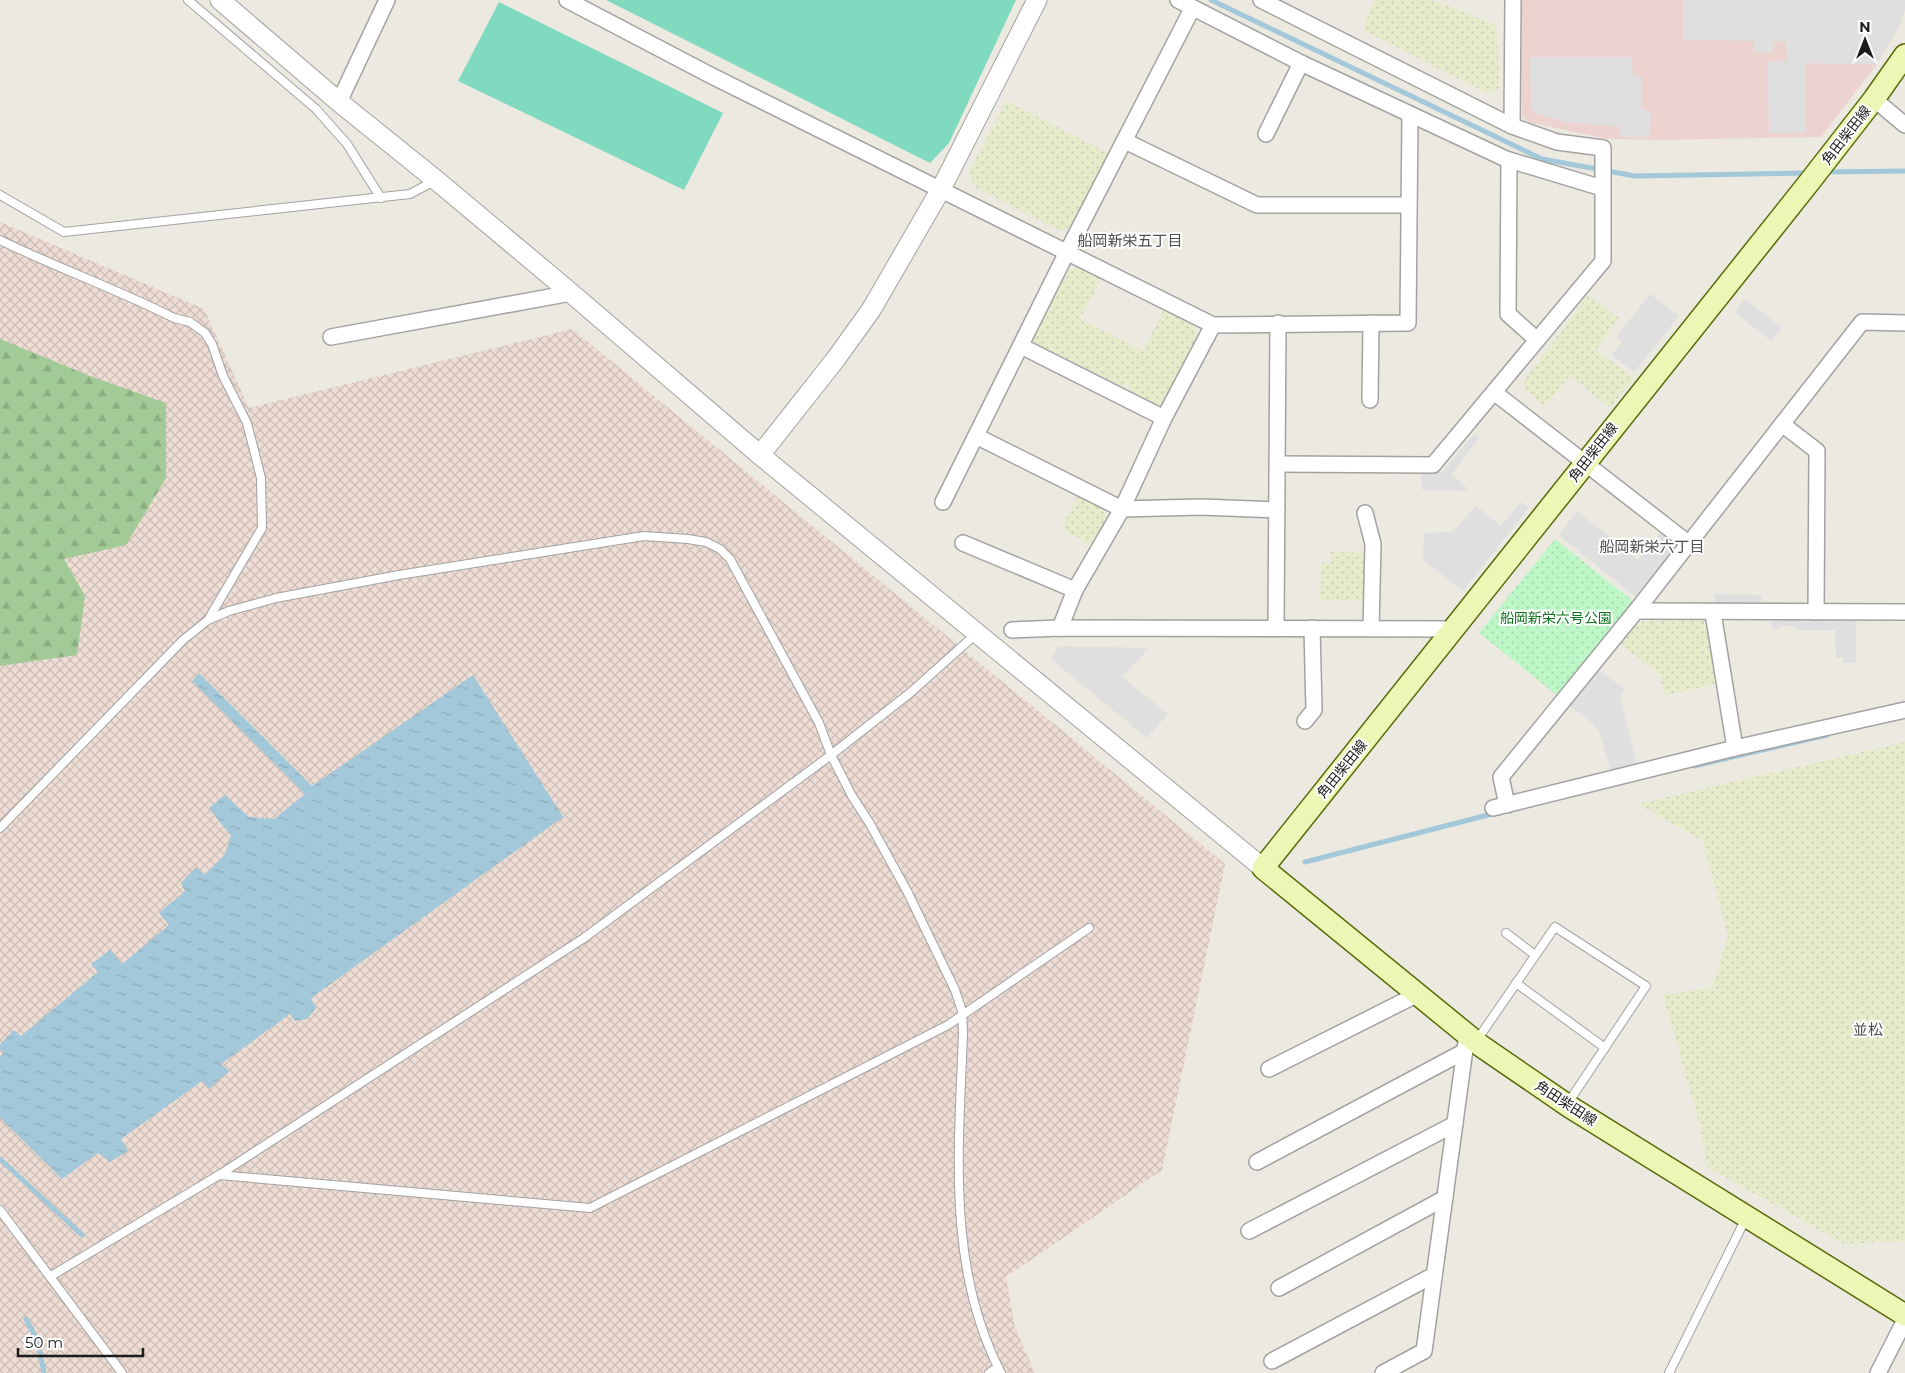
<svg xmlns="http://www.w3.org/2000/svg" width="1905" height="1373" font-family="Montserrat,'Noto Sans JP',sans-serif">
  <defs>
    <pattern id="military-cross-hatch" width="8" height="8" patternUnits="userSpaceOnUse" patternTransform="scale(1.25)"><rect width="8" height="8" fill="#eeddd4"/><path d="M0 0l8 8M0 8l8-8" fill="none" stroke="#ccbdb5"/></pattern>
    <pattern id="farmland-dots" width="8" height="8" patternUnits="userSpaceOnUse" patternTransform="scale(1.25)"><rect width="8" height="8" fill="#e6ebcc"/><path d="M2 2h.1M6 6h.1" fill="none" stroke="#c5c9af" stroke-width="1.8" stroke-linecap="round"/></pattern>
    <pattern id="forest-firs" width="22" height="20" patternUnits="userSpaceOnUse" patternTransform="scale(1.25)"><rect width="22" height="20" fill="#a1ca96"/><path d="M5 1l3.5 6h-7zM16 11l3.5 6h-7z" fill="#8aad81"/></pattern>
    <pattern id="park-dots" width="8" height="8" patternUnits="userSpaceOnUse" patternTransform="scale(1.25)"><rect width="8" height="8" fill="#bdf7c7"/><path d="M2 2h.1M6 6h.1" fill="none" stroke="#a2d3aa" stroke-width="1.8" stroke-linecap="round"/></pattern>
    <pattern id="water-ripples" width="26" height="14" patternUnits="userSpaceOnUse" patternTransform="scale(1.25)"><rect width="26" height="14" fill="#a2c8d9"/><path d="M2 4q2-2 4 0t4 0M15 11q2-2 4 0t4 0" fill="none" stroke="#8babba"/></pattern>
  </defs>
  <rect width="100%" height="100%" fill="#ece9e1"/>
  <path fill="#edd3d0" d="M 1522,0 L 1905,0 L 1905,9 L 1901,23 L 1877,64 L 1821,137 L 1652,140 L 1608,139 L 1528,122 L 1522,116 Z"/>
  <path fill="url(#military-cross-hatch)" d="M 0,222 L 204,309 L 249,408 L 572,329 L 1225,864 L 1162,1170 L 1006,1277 L 1015,1328 L 1035,1373 L 0,1373 Z"/>
  <g fill="url(#farmland-dots)">
    <path d="M 1374,0 L 1433,0 L 1496,25 L 1500,88 L 1488,94 L 1363,30 Z"/>
    <path d="M 1006,101 L 1112,155 L 1075,225 L 1061,231 L 974,187 L 969,172 Z"/>
    <path d="M 1080,266 L 1102,277 L 1080,319 L 1143,351 L 1164,309 L 1193,323 L 1199,339 L 1164,405 L 1153,407 L 1134,397 L 1126,381 L 1121,390 L 1033,344 L 1035,335 L 1069,270 Z"/>
    <path d="M 1588,295 L 1619,318 L 1596,350 L 1634,378 L 1610,408 L 1570,376 L 1545,406 L 1530,393 L 1524,386 L 1524,381 Z"/>
    <path d="M 1078,496 L 1102,508 L 1108,520 L 1095,547 L 1061,529 Z"/>
    <path d="M 1331,552 L 1366,553 L 1366,601 L 1320,600 L 1321,563 L 1331,563 Z"/>
    <path d="M 1703,620 L 1712,634 L 1720,683 L 1665,695 L 1660,675 L 1620,644 L 1634,627 L 1644,621 Z"/>
    <path d="M 1905,742 L 1905,1241 L 1844,1244 L 1708,1168 L 1700,1126 L 1663,995 L 1712,988 L 1728,936 L 1703,841 L 1638,804 Z"/>
  </g>
  <path fill="url(#forest-firs)" d="M 0,339 L 90,376 L 166,403 L 166,478 L 126,545 L 64,559 L 85,596 L 77,655 L 0,666 Z"/>
  <path fill="url(#park-dots)" d="M 1555,539 L 1634,602 L 1558,696 L 1479,633 Z"/>
  <g fill="#80dabf">
    <path d="M 606,0 L 1016,0 L 949,143 L 930,163 Z"/>
    <path d="M 499,2 L 723,113 L 684,190 L 458,81 Z"/>
  </g>
  <g fill="#dfdfdf">
    <path d="M 1683,0 L 1905,0 L 1905,9 L 1901,23 L 1877,64 L 1805,63 L 1805,133 L 1769,133 L 1768,61 L 1787,61 L 1786,42 L 1773,41 L 1773,52 L 1754,52 L 1754,41 L 1683,40 Z"/>
    <path d="M 1530,57 L 1632,57 L 1633,75 L 1641,76 L 1642,109 L 1651,112 L 1650,137 L 1620,137 L 1619,127 L 1565,122 L 1534,113 L 1531,107 Z"/>
    <path d="M 1650,294 L 1679,316 L 1634,372 L 1612,355 L 1622,342 L 1616,337 Z"/>
    <path d="M 1745,299 L 1782,328 L 1771,341 L 1734,312 Z"/>
    <path d="M 1474,434 L 1479,438 L 1451,475 L 1467,488 L 1466,491 L 1422,490 L 1422,472 L 1442,472 Z"/>
    <path d="M 1521,502 L 1529,508 L 1463,591 L 1423,560 L 1424,533 L 1452,532 L 1476,506 L 1501,526 Z"/>
    <path d="M 1577,511 L 1638,560 L 1662,531 L 1672,539 L 1674,553 L 1637,598 L 1559,535 Z"/>
    <path d="M 1714,594 L 1762,595 L 1761,607 L 1714,607 Z"/>
    <path d="M 1772,620 L 1856,620 L 1856,663 L 1843,663 L 1843,658 L 1836,658 L 1835,630 L 1796,630 L 1795,626 L 1779,626 L 1779,629 L 1772,629 Z"/>
    <path d="M 1058,646 L 1149,648 L 1122,677 L 1168,714 L 1147,738 L 1051,659 Z"/>
    <path d="M 1598,670 L 1625,689 L 1620,696 L 1637,764 L 1611,771 L 1599,732 L 1590,721 L 1570,706 Z"/>
  </g>
  <path fill="url(#water-ripples)" d="M 199,673 L 312,786 L 473,675 L 563,817 L 311,998 L 316,1008 L 307,1019 L 295,1021 L 290,1014 L 221,1064 L 229,1071 L 209,1089 L 202,1081 L 121,1139 L 128,1151 L 110,1162 L 98,1153 L 62,1179 L 0,1118 L 0,1056 L 4,1053 L 0,1049 L 0,1044 L 14,1030 L 21,1036 L 98,972 L 91,964 L 110,950 L 122,964 L 169,925 L 159,913 L 185,891 L 181,883 L 196,867 L 204,875 L 224,856 L 231,836 L 209,808 L 225,795 L 249,817 L 274,819 L 305,794 L 192,681 Z"/>
  <g fill="none" stroke-linecap="round" stroke-linejoin="round">
    <g stroke="#a2c8d9" stroke-width="5">
      <path d="M 1211,0 L 1542,159 L 1635,176 L 1808,173"/>
      <path d="M 1824,172 L 1905,171"/>
      <path d="M 1694,766 L 1827,735"/>
      <path d="M 1305,862 L 1496,813"/>
      <path d="M 0,1159 L 82,1235"/>
      <path d="M 26,1319 L 38,1342 L 44,1373"/>
    </g>
    <defs>
      <g id="service">
        <path d="M 188,0 L 316,109 L 347,144 L 381,198"/>
        <path d="M 0,195 L 64,232 L 410,194 L 434,181"/>
        <path d="M 0,240 C 57,268 117,289 174,318 L 190,322 L 205,333 L 212,344 L 223,376 L 247,423 L 261,478 L 262,528 L 208,620"/>
        <path d="M 0,828 L 183,640 L 208,620 L 229,611 L 276,598 L 399,575 L 644,536 L 688,539 L 706,542 L 720,549 L 730,559 L 819,723 L 831,755 L 852,796 L 870,824 L 908,893 L 955,990 L 962,1011 L 963,1033 C 959,1147 946,1267 1001,1373"/>
        <path d="M 1506,933 L 1535,955"/>
        <path d="M 1516,983 L 1605,1048"/>
        <path d="M 1477,1040 L 1555,927 L 1646,986 L 1568,1103"/>
        <path d="M 219,1175 L 590,1208 L 948,1025 L 1089,928"/>
        <path d="M 0,1210 L 122,1373"/>
        <path d="M 51,1276 L 219,1175 L 584,938 L 831,755 L 910,693 L 976,634"/>
        <path d="M 989,1373 L 998,1367"/>
        <path d="M 1669,1373 L 1746,1218"/>
      </g>
      <g id="minor">
        <path d="M 567,0 L 710,75 L 1213,325 L 1408,323 L 1410,115"/>
        <path d="M 1178,0 L 1301,63 L 1506,159 L 1602,188"/>
        <path d="M 1261,0 L 1512,126 L 1557,142 L 1603,148 L 1603,261 L 1433,465 L 1278,464"/>
        <path d="M 1874,99 L 1905,125"/>
        <path d="M 339,102 L 387,0"/>
        <path d="M 1512,126 L 1513,0"/>
        <path d="M 1266,134 L 1301,63"/>
        <path d="M 1125,141 L 1257,205 L 1408,205"/>
        <path d="M 1509,160 L 1508,314 L 1537,340"/>
        <path d="M 331,337 L 571,293"/>
        <path d="M 1021,346 L 1164,418"/>
        <path d="M 1495,393 L 1688,543"/>
        <path d="M 1370,400 L 1371,323"/>
        <path d="M 1782,424 L 1817,451 L 1816,612"/>
        <path d="M 976,436 L 1122,509 L 1164,418 L 1213,325"/>
        <path d="M 943,502 L 1067,252 L 1192,9"/>
        <path d="M 1365,513 L 1373,544 L 1371,628"/>
        <path d="M 963,543 L 1075,590"/>
        <path d="M 1636,611 L 1905,612"/>
        <path d="M 1713,613 L 1735,748"/>
        <path d="M 1060,628 L 1075,590 L 1122,509 L 1201,507 L 1277,510"/>
        <path d="M 1276,628 L 1278,323"/>
        <path d="M 1012,630 L 1060,628 L 1454,629"/>
        <path d="M 1305,721 L 1314,710 L 1312,628"/>
        <path d="M 1507,805 L 1501,777 L 1636,611 L 1862,322 L 1905,323"/>
        <path d="M 1493,808 L 1735,748 L 1905,710"/>
        <path d="M 1269,1069 L 1418,994"/>
        <path d="M 1257,1162 L 1465,1051"/>
        <path d="M 1249,1231 L 1455,1124"/>
        <path d="M 1279,1288 L 1445,1198"/>
        <path d="M 1272,1361 L 1434,1275"/>
        <path d="M 1383,1373 L 1424,1351 L 1467,1034"/>
        <path d="M 1878,1373 L 1905,1320"/>
      </g>
      <g id="tertiary">
        <path d="M 220,0 L 339,102 L 436,180 L 571,293 L 760,455 L 1263,868"/>
        <path d="M 760,455 L 835,360 L 871,310 L 941,189 L 1037,0"/>
      </g>
      <path id="secondary" d="M 1905,55 L 1874,99 L 1807,185 L 1263,868 L 1481,1046 L 1570,1107 L 1905,1315"/>
    </defs>
    <use href="#service" stroke="#a2a2a2" stroke-width="10"/>
    <use href="#minor" stroke="#a2a2a2" stroke-width="18"/>
    <use href="#tertiary" stroke="#a2a2a2" stroke-width="21"/>
    <use href="#secondary" stroke="#586b08" stroke-width="24"/>
    <use href="#service" stroke="#fff" stroke-width="8"/>
    <use href="#minor" stroke="#fff" stroke-width="15"/>
    <use href="#tertiary" stroke="#fff" stroke-width="19"/>
    <use href="#secondary" stroke="#edf6b4" stroke-width="21"/>
  </g>
  <g text-anchor="middle" stroke-width="4" stroke-linejoin="round" paint-order="stroke">
    <g font-size="14" fill="#1b1b1b" stroke="#fff">
      <text transform="translate(1846 135) rotate(-52)" y="5">角田柴田線</text>
      <text transform="translate(1593 452) rotate(-52)" y="5">角田柴田線</text>
      <text transform="translate(1342 769) rotate(-51)" y="5">角田柴田線</text>
      <text transform="translate(1566 1103) rotate(33)" y="5">角田柴田線</text>
    </g>
    <g font-size="14" fill="#0f7320" stroke="#fff">
      <text x="1556" y="623">船岡新栄六号公園</text>
    </g>
    <g font-size="15" fill="#4e4e4e" stroke="#fff">
      <text x="1130" y="246">船岡新栄五丁目</text>
      <text x="1652" y="552">船岡新栄六丁目</text>
      <text x="1868" y="1035">並松</text>
    </g>
  </g>
  <g transform="translate(1865 40)" stroke="#ffffff" stroke-width="4" paint-order="stroke">
  <path d="M0-4L9 19L0 12L-9 19Z" fill="#1b1b1b"/>
  <text y="-8" font-size="14" font-weight="bold" text-anchor="middle" fill="#1b1b1b">N</text>
  </g>
  <path d="M18 1348v8h125v-8" fill="none" stroke="#1b1b1b" stroke-width="2.5"/>
  <text x="25" y="1348" font-size="15" fill="#1b1b1b" stroke="#ffffff" stroke-width="4" paint-order="stroke">50 m</text>
</svg>
